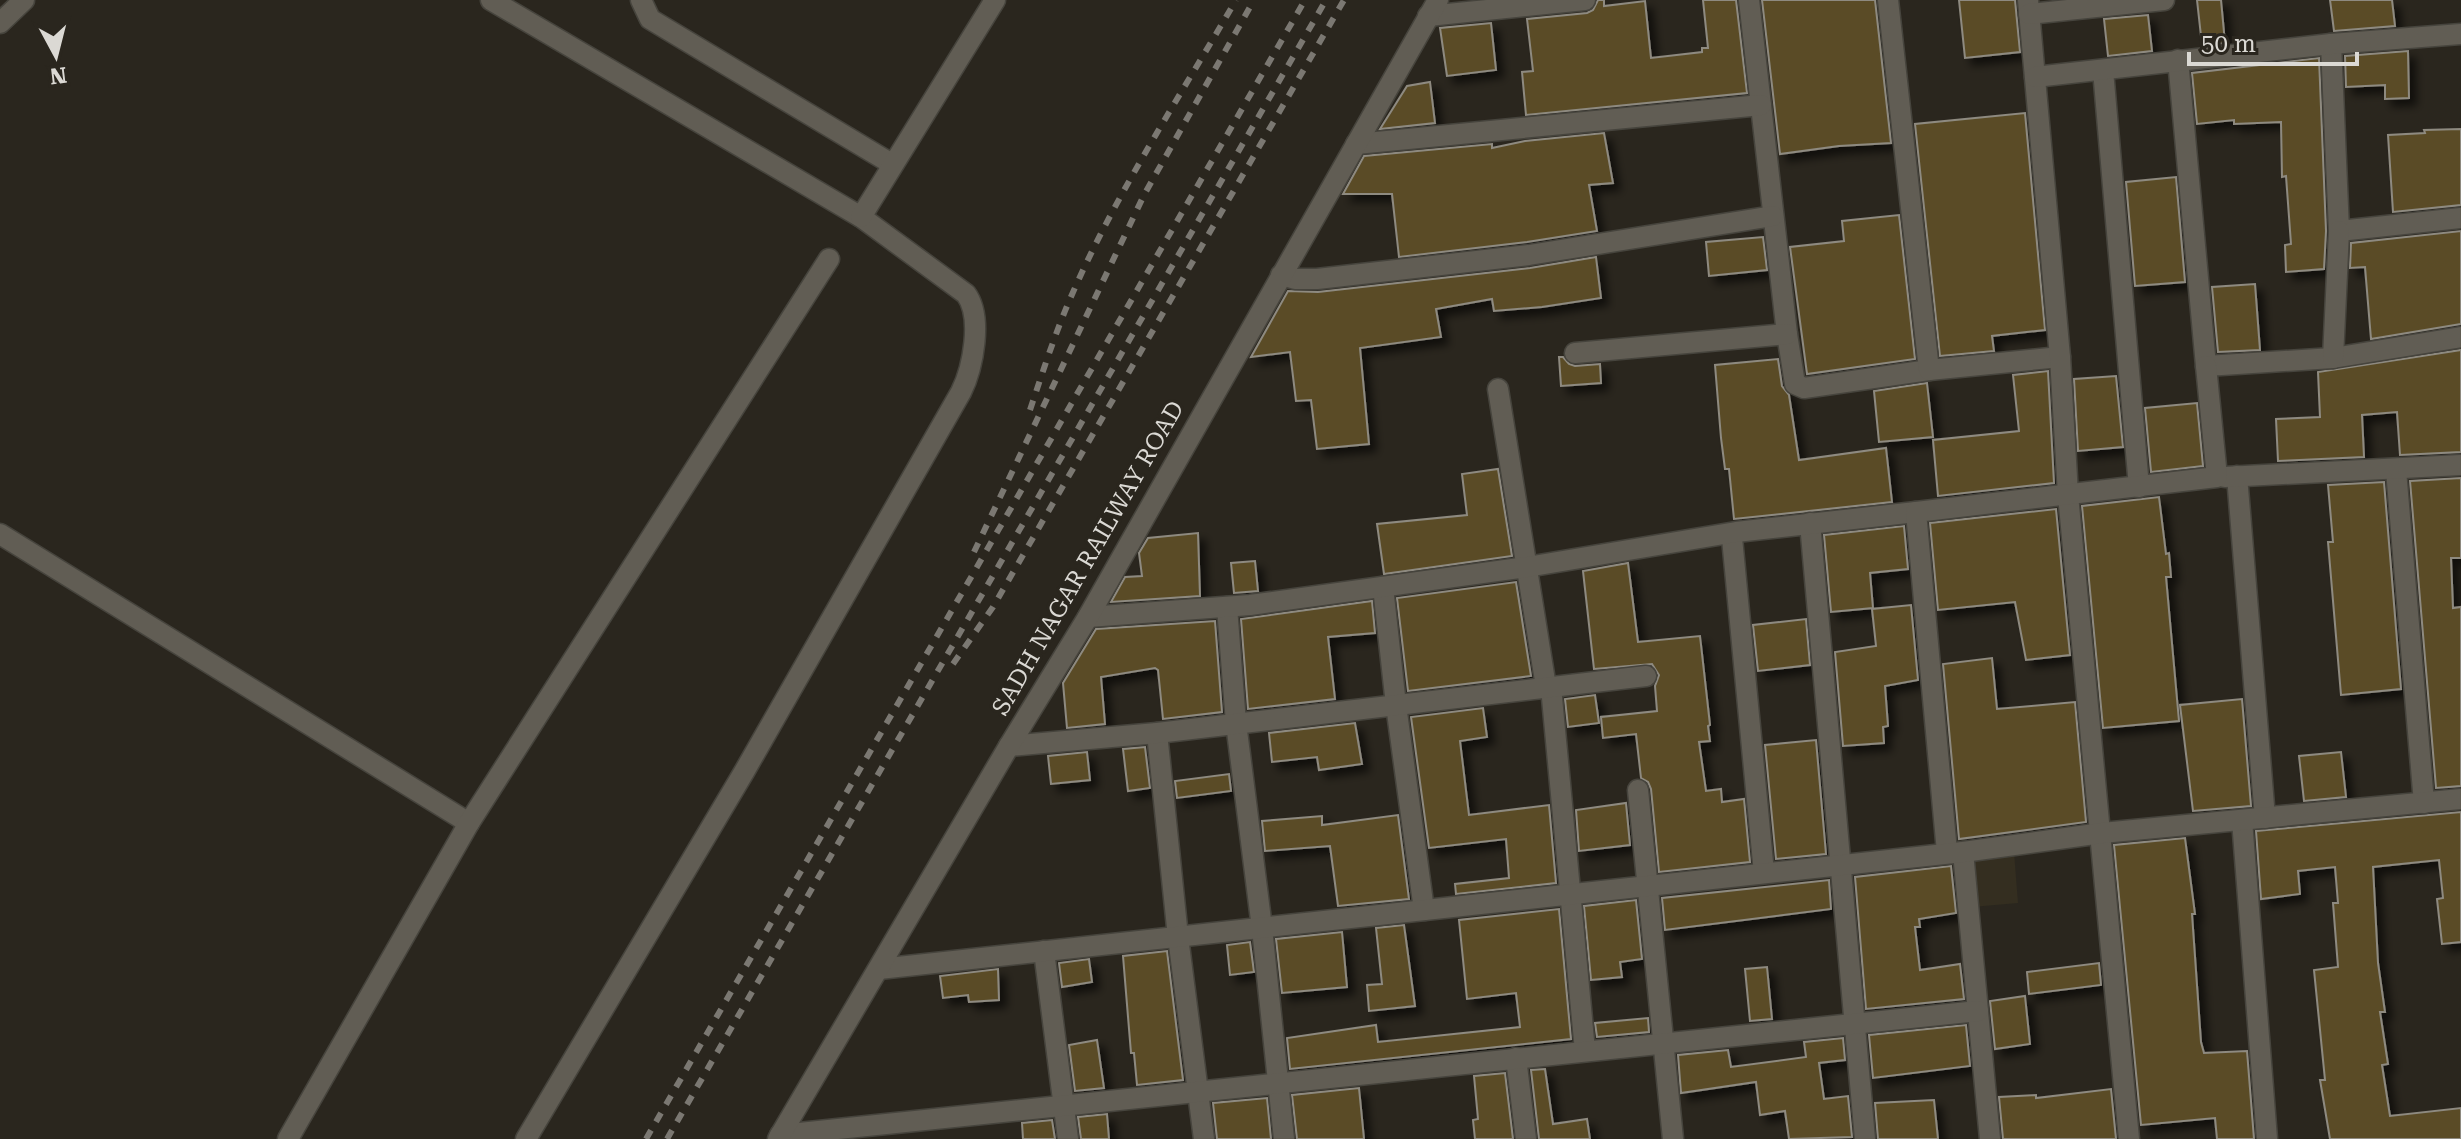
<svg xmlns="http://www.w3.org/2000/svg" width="2461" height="1139" font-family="'Roboto Serif',serif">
  <defs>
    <filter id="shadow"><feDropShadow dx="7" dy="7" stdDeviation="4" flood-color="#0009"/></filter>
  </defs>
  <rect width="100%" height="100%" fill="#2a261e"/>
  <path fill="#342e20" d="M 2014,852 L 2018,903 L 1972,907 L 1968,855 Z"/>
  <g fill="#5a4c27" stroke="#8e8a80" stroke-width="2" filter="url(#shadow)">
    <path d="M 1598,0 L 1604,0 L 1604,6 L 1645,1 L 1651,58 L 1702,52 L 1702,48 L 1708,48 L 1703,0 L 1736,0 L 1747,93 L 1526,115 L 1522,72 L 1533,71 L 1527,19 L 1587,13 L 1593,10 Z"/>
    <path d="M 1762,0 L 1875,0 L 1891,143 L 1839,146 L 1780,154 Z"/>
    <path d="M 1959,0 L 2015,0 L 2020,52 L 1965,58 Z"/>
    <path d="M 2197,0 L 2221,0 L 2225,43 L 2202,45 Z"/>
    <path d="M 2330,0 L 2392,0 L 2395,26 L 2334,31 Z"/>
    <path d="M 2148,15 L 2152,51 L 2108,56 L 2104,19 Z"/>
    <path d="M 1491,23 L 1496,70 L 1447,76 L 1440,28 Z"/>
    <path d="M 2408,51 L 2409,98 L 2385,99 L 2385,85 L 2346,87 L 2345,56 Z"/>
    <path d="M 2319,58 L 2326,231 L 2324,269 L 2286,272 L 2285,245 L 2291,244 L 2286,176 L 2282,177 L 2281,122 L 2234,124 L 2234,120 L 2197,124 L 2192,73 Z"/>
    <path d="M 1430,82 L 1435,123 L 1380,129 L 1407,86 Z"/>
    <path d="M 2025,113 L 2045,330 L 1992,336 L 1994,351 L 1940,356 L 1915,124 Z"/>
    <path d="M 2461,129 L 2461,205 L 2393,212 L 2388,135 L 2425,133 L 2424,130 Z"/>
    <path d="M 1604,133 L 1613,183 L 1589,185 L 1597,231 L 1527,242 L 1399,257 L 1392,194 L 1343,194 L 1364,156 L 1492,144 L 1492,148 L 1525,141 Z"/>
    <path d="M 2176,177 L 2185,282 L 2135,286 L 2126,182 Z"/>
    <path d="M 1899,215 L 1915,359 L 1807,374 L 1790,247 L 1844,241 L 1842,221 Z"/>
    <path d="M 2461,231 L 2461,324 L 2371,339 L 2365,267 L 2350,268 L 2351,243 Z"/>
    <path d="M 1763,237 L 1767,270 L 1709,276 L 1706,242 Z"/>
    <path d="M 1596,257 L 1601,298 L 1542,307 L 1494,311 L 1492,299 L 1436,309 L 1441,337 L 1360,348 L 1369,444 L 1317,449 L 1311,400 L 1296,401 L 1290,352 L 1251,357 L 1288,291 L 1318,292 L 1530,268 Z"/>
    <path d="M 2255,284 L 2260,350 L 2218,352 L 2212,287 Z"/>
    <path d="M 2461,350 L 2461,452 L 2400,455 L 2397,412 L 2362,415 L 2364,457 L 2278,461 L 2276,419 L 2320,417 L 2318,372 Z"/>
    <path d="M 1559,357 L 1563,357 L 1569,364 L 1575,366 L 1600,364 L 1601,383 L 1561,386 Z"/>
    <path d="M 1778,359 L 1782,386 L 1789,395 L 1799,460 L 1886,448 L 1892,502 L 1734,519 L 1729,469 L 1725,469 L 1721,438 L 1715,365 Z"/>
    <path d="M 2048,371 L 2054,483 L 1938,496 L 1933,440 L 2019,431 L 2013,375 Z"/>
    <path d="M 2116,376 L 2123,447 L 2078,451 L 2074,379 Z"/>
    <path d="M 1927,383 L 1933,437 L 1879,442 L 1874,391 Z"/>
    <path d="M 2197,403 L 2203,466 L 2151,472 L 2145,408 Z"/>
    <path d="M 1498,469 L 1512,556 L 1384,574 L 1377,524 L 1467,515 L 1462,474 Z"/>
    <path d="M 2461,478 L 2461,558 L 2451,558 L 2453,608 L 2461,607 L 2461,786 L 2436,788 L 2410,481 Z"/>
    <path d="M 2384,482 L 2401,689 L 2341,695 L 2328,542 L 2333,542 L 2328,485 Z"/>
    <path d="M 2159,497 L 2166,554 L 2169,553 L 2171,577 L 2166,577 L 2179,721 L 2103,728 L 2082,506 Z"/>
    <path d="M 2056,509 L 2070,655 L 2026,660 L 2015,602 L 1938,610 L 1930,523 Z"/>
    <path d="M 1904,526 L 1908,569 L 1870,573 L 1873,608 L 1831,612 L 1824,535 Z"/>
    <path d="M 1198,533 L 1200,596 L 1111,602 L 1125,577 L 1142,576 L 1139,553 L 1148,538 Z"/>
    <path d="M 1255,561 L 1258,591 L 1234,593 L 1231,563 Z"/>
    <path d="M 1628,563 L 1638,642 L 1700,636 L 1710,725 L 1708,726 L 1710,741 L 1699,742 L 1706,791 L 1721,789 L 1722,802 L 1744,799 L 1750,862 L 1659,872 L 1651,789 L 1648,782 L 1641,778 L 1636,734 L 1603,738 L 1601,717 L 1657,711 L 1655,686 L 1659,675 L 1652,664 L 1594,669 L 1583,571 Z"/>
    <path d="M 1516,582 L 1531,676 L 1408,691 L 1397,598 Z"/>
    <path d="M 1372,601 L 1375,633 L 1328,637 L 1335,699 L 1248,709 L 1241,619 Z"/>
    <path d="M 1911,605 L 1918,680 L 1885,686 L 1888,726 L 1883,727 L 1884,743 L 1843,746 L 1835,652 L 1876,646 L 1872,609 Z"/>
    <path d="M 1806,619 L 1810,665 L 1758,671 L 1753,625 Z"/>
    <path d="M 1215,621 L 1222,712 L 1163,719 L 1158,670 L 1155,668 L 1101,677 L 1105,724 L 1067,728 L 1063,683 L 1096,629 Z"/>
    <path d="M 1992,658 L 1997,709 L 2075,702 L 2086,822 L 1959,839 L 1943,664 Z"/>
    <path d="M 1595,695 L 1599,723 L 1568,727 L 1565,699 Z"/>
    <path d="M 2242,699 L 2251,806 L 2193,811 L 2180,705 Z"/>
    <path d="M 1483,708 L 1487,737 L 1460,741 L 1469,815 L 1549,805 L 1556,883 L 1456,894 L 1455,884 L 1509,878 L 1506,839 L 1429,848 L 1411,717 Z"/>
    <path d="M 1355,723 L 1362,764 L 1319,770 L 1317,757 L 1272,762 L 1269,733 Z"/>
    <path d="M 1816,740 L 1826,854 L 1776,859 L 1765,745 Z"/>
    <path d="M 1145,747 L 1150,788 L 1128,791 L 1123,749 Z"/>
    <path d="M 1087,752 L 1090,780 L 1051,784 L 1048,756 Z"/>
    <path d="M 2341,752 L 2346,797 L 2304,801 L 2299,756 Z"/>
    <path d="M 1229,774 L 1231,791 L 1177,798 L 1175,781 Z"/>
    <path d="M 1626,803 L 1630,845 L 1579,851 L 1576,810 Z"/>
    <path d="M 2461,812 L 2461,942 L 2442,944 L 2437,899 L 2443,898 L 2439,860 L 2373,867 L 2378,963 L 2385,1012 L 2380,1012 L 2388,1064 L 2382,1065 L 2390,1116 L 2461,1108 L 2461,1139 L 2330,1139 L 2320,1080 L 2325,1080 L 2314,970 L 2338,967 L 2333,903 L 2338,903 L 2335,867 L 2298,871 L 2300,894 L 2261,899 L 2256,831 Z"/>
    <path d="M 1398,815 L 1409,899 L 1338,906 L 1330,846 L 1265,851 L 1262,821 L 1322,816 L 1322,825 Z"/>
    <path d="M 2185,838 L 2195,914 L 2192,914 L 2201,1042 L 2204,1053 L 2247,1051 L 2254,1139 L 2217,1139 L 2215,1118 L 2141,1125 L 2114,845 Z"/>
    <path d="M 1951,866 L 1956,913 L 1919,919 L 1920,927 L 1915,927 L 1920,970 L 1960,964 L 1964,999 L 1866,1009 L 1855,877 Z"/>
    <path d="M 1829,880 L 1831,909 L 1665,930 L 1662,898 Z"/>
    <path d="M 1636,900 L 1642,959 L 1620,962 L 1622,977 L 1591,980 L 1584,906 Z"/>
    <path d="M 1559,909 L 1571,1039 L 1290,1069 L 1287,1038 L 1376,1025 L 1378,1042 L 1520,1027 L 1516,993 L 1467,999 L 1459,920 Z"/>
    <path d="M 1404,925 L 1415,1006 L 1369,1011 L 1367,985 L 1382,984 L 1376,928 Z"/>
    <path d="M 1342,932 L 1347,987 L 1282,993 L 1276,939 Z"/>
    <path d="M 1250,942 L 1254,972 L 1230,975 L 1227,945 Z"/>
    <path d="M 1167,951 L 1183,1080 L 1137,1085 L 1134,1053 L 1131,1053 L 1123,956 Z"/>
    <path d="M 1089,959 L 1092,982 L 1062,987 L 1059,963 Z"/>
    <path d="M 2099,963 L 2101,985 L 2029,994 L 2027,972 Z"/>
    <path d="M 1767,967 L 1772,1019 L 1750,1021 L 1745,969 Z"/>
    <path d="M 998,969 L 999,1000 L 969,1002 L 968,995 L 943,998 L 940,976 Z"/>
    <path d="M 2025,996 L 2030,1044 L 1995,1049 L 1990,1001 Z"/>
    <path d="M 1648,1018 L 1649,1032 L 1597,1037 L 1595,1023 Z"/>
    <path d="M 1966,1025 L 1970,1066 L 1873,1078 L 1869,1035 Z"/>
    <path d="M 1843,1038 L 1845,1060 L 1819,1063 L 1824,1099 L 1848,1096 L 1852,1137 L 1789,1139 L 1785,1111 L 1760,1115 L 1756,1082 L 1681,1093 L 1678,1055 L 1728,1050 L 1731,1067 L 1806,1057 L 1804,1042 Z"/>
    <path d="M 1097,1040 L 1104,1088 L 1075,1091 L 1069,1045 Z"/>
    <path d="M 1545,1069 L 1553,1124 L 1587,1119 L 1590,1139 L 1539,1139 L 1531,1070 Z"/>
    <path d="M 1505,1073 L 1513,1139 L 1475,1139 L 1473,1120 L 1478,1119 L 1474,1076 Z"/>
    <path d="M 1359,1088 L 1364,1139 L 1297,1139 L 1292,1095 Z"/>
    <path d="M 2111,1089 L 2116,1139 L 2003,1139 L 1999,1097 L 2036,1095 L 2036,1098 Z"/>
    <path d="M 1267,1098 L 1271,1139 L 1217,1139 L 1213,1103 Z"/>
    <path d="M 1934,1100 L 1938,1139 L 1878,1139 L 1875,1103 Z"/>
    <path d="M 1107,1114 L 1109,1139 L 1081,1139 L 1078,1117 Z"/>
    <path d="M 1052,1120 L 1055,1139 L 1023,1139 L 1022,1123 Z"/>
  </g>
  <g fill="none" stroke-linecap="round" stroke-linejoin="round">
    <defs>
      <g id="minor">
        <path d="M 491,0 L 861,217 L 966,294 C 983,317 973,368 961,392 L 744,772 L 526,1139"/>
        <path d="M 641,0 L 650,19 L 892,164"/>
        <path d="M 1749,0 L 1787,334 L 1795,384 L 1804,388 L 1929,370"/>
        <path d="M 1888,0 L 1929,370 L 2060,357"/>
        <path d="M 2028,0 L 2060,357 L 2068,495 L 2129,1139"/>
        <path d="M 2029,14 L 2164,0"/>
        <path d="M 1428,16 L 1585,0"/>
        <path d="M 0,23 L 24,0"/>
        <path d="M 2331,44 L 2339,231 L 2461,218"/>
        <path d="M 2178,60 L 2206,366 L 2333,358 L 2461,337"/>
        <path d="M 2103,70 L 2139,487"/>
        <path d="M 2035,77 L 2331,44 L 2461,34"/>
        <path d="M 1356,144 L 1761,105"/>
        <path d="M 861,217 L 995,0"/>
        <path d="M 1281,275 L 1295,279 L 1317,279 L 1529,255 L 1773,216"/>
        <path d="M 1575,353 L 1787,334"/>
        <path d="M 2333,358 L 2339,231"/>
        <path d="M 1498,389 L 1546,687"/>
        <path d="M 2396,470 L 2424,803"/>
        <path d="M 2237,476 L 2265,818"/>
        <path d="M 2225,477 L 2461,465"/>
        <path d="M 1810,523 L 1865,1139"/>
        <path d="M 1734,533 L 1732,538 L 1764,873"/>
        <path d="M 0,534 L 469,823"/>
        <path d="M 1383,587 L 1396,705 L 1424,910"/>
        <path d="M 1227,607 L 1236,723 L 1262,928 L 1284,1139"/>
        <path d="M 1088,617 L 1250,605 L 1527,567 L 1736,532 L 1916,512"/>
        <path d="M 1551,687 L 1585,1051"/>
        <path d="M 1157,733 L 1178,937 L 1204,1139"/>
        <path d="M 1009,746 L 1157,733 L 1646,676"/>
        <path d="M 1638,790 L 1673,1139"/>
        <path d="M 2242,820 L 2267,1139"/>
        <path d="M 1947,852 L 1916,512 L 2217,477 L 2206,366"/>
        <path d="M 1963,852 L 1990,1139"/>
        <path d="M 1044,951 L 1068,1139"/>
        <path d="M 879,969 L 1963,852 L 2102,833 L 2461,799"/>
        <path d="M 1516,1058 L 1526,1139"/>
        <path d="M 780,1135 L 1978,1011"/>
        <path d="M 288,1139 L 469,823 L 829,259"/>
        <path d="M 778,1139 L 1009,746 L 1088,617 L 1438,0"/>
      </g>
    </defs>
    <use href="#minor" stroke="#46443d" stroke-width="23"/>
    <use href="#minor" stroke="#615d54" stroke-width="20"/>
    <g stroke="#7b7872" stroke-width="6" stroke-dasharray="10 10" stroke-linecap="butt">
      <path d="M 1030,410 C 1041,377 1052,343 1065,311 C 1109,204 1178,100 1236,0"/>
      <path d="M 974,552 L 1144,195 L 1254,0"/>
      <path d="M 953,664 L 993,607 L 1344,0"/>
      <path d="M 646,1139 L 1305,0"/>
      <path d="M 667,1139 L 1326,0"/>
    </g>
  </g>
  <g text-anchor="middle" stroke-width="6" stroke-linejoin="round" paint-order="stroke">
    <g font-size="24" fill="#dbd9d4" stroke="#2a261e">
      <text transform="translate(1088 558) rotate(-60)" y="8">SADH NAGAR RAILWAY ROAD</text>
    </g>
  </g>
  <g transform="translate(56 56) rotate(173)" stroke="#2a261e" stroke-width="6" paint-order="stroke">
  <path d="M0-6L14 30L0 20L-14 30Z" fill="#dbd9d4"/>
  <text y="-12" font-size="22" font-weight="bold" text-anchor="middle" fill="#dbd9d4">N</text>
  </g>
  <path d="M2189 52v12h168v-12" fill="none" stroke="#dbd9d4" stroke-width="4"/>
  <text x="2201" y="52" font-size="24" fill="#dbd9d4" stroke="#2a261e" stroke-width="6" paint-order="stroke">50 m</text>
</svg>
